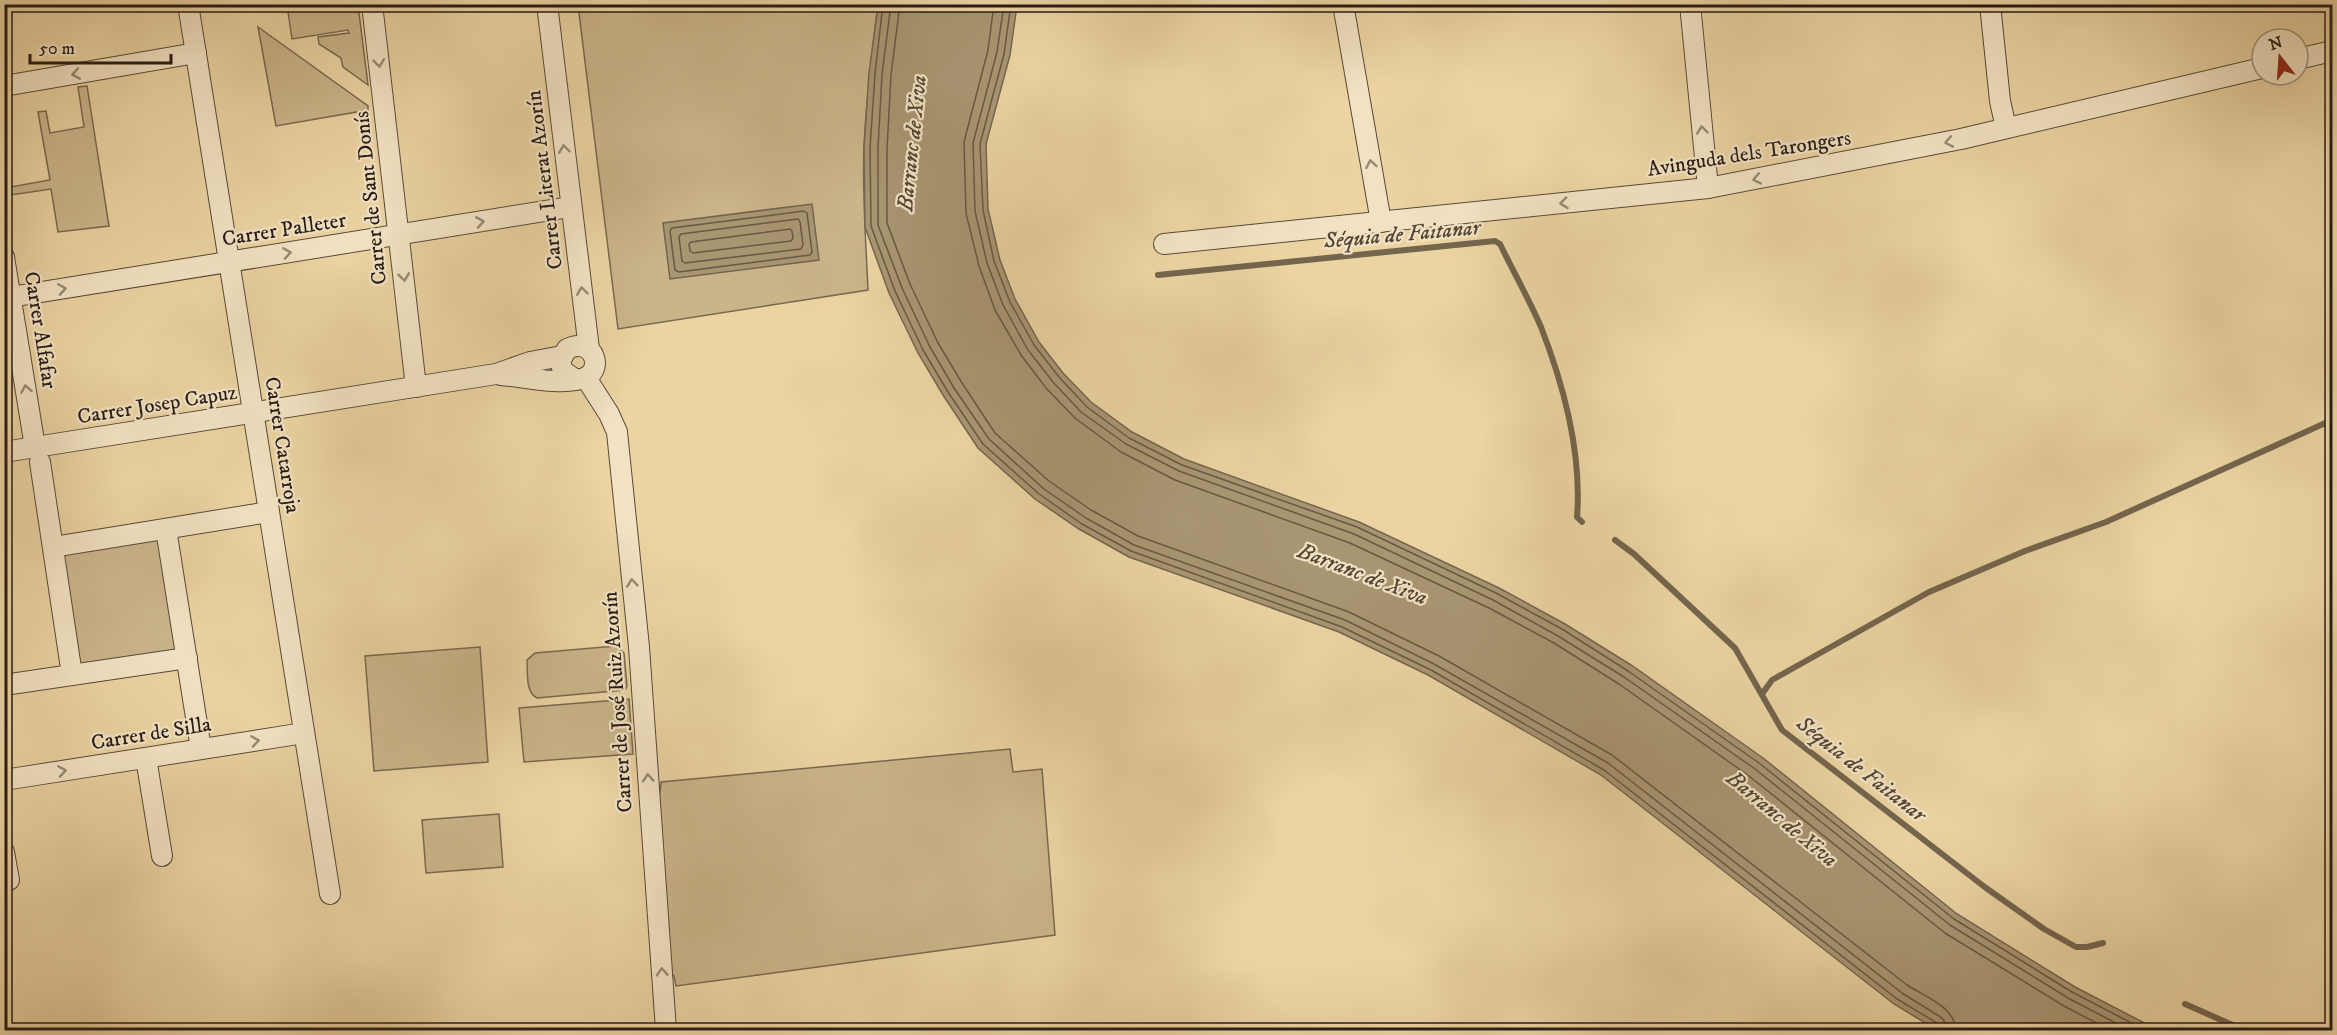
<svg xmlns="http://www.w3.org/2000/svg" width="2337" height="1035" font-family="'IM FELL DW Pica',serif">
  <rect width="100%" height="100%" fill="#ebd3a2"/>
  <filter id="stains"><feTurbulence type="fractalNoise" baseFrequency=".00333" numOctaves="4"/><feColorMatrix values="0 0 0 0 .2 0 0 0 0 .09 0 0 0 0 .02 0 0 0 .5 -.17"/></filter>
  <radialGradient id="worn" r=".72"><stop offset=".6" stop-color="#630" stop-opacity="0"/><stop offset="1" stop-color="#630" stop-opacity=".3"/></radialGradient>
  <g fill="#cab48a" stroke="#786850" stroke-width="1.5">
    <path d="M 287,5 L 358,5 L 368,85 L 343,67 L 341,58 L 319,44 L 318,37 L 349,33 L 348,30 L 292,39 Z"/>
    <path d="M 578,5 L 878,5 C 872,52 866,99 864,147 C 862,194 866,242 868,290 L 618,329 Z"/>
    <path d="M 258,27 L 368,106 L 368,110 L 276,126 Z"/>
    <path d="M 87,86 L 109,226 L 58,232 L 51,189 L 11,195 L 10,187 L 50,180 L 38,112 L 46,111 L 50,133 L 84,127 L 78,87 Z"/>
    <path d="M 163,533 L 182,654 L 75,671 L 56,550 Z"/>
    <path d="M 616,646 L 624,653 L 627,686 L 625,690 L 537,698 C 525,692 528,672 527,660 L 535,653 Z"/>
    <path d="M 480,647 L 488,762 L 374,771 L 365,656 Z"/>
    <path d="M 629,699 L 633,754 L 524,762 L 519,708 Z"/>
    <path d="M 1010,749 L 1013,772 L 1042,769 L 1055,935 L 676,986 L 674,976 L 668,972 L 655,798 L 660,793 L 661,782 Z"/>
    <path d="M 499,814 L 503,867 L 426,873 L 422,820 Z"/>
  </g>
  <g fill="#a89572" stroke="#74654d" stroke-width="1.5">
    <path d="M 878,5 L 1017,5 L 1010,55 L 986,144 L 988,209 L 1000,260 L 1015,299 L 1039,342 L 1063,373 L 1091,402 L 1132,432 L 1184,459 L 1359,522 L 1499,588 L 1565,624 L 1631,665 L 1763,758 L 1957,914 L 2075,987 L 2158,1030 L 1937,1030 L 1894,1004 L 1601,775 L 1428,675 L 1339,632 L 1129,557 L 1079,529 L 1035,499 L 978,448 L 943,395 L 918,353 L 889,293 L 865,227 L 864,148 L 869,73 Z"/>
    <path d="M 812,204 L 819,260 L 670,279 L 663,223 Z"/>
  </g>
  <g fill="none" stroke-linecap="round" stroke-linejoin="round">
    <g stroke="#685844" stroke-width="1.5">
      <path d="M 883,4 L 875,74 L 870,148 L 871,226 L 895,291 L 923,350 L 948,392 L 983,444 L 1039,494 L 1082,524 L 1131,551 L 1342,627 L 1431,670 L 1604,770 L 1897,999 L 1937,1023 L 1939,1030"/>
      <path d="M 891,4 L 882,74 L 878,148 L 878,225 L 902,288 L 930,347 L 954,388 L 989,439 L 1044,489 L 1086,518 L 1134,545 L 1345,620 L 1434,664 L 1608,763 L 1902,993 L 1942,1018 L 1946,1024 L 1947,1030"/>
      <path d="M 900,4 L 891,75 L 887,149 L 887,223 L 910,284 L 938,343 L 962,383 L 995,433 L 1049,481 L 1091,510 L 1138,536 L 1349,612 L 1439,656 L 1612,755 L 1907,985 C 1924,996 1955,1007 1956,1030"/>
      <path d="M 994,4 L 988,50 L 964,142 L 966,213 L 979,266 L 995,310 L 1021,355 L 1046,388 L 1075,418 L 1121,452 L 1175,480 L 1350,543 L 1489,608 L 1554,643 L 1619,684 L 1749,776 L 1945,933 L 2064,1006 L 2110,1030"/>
      <path d="M 1004,4 L 997,52 L 973,143 L 975,211 L 987,263 L 1003,305 L 1028,350 L 1053,382 L 1081,412 L 1126,444 L 1179,471 L 1354,534 L 1493,600 L 1558,636 L 1624,677 L 1755,769 L 1950,925 L 2068,998 L 2129,1030"/>
      <path d="M 1011,4 L 1004,54 L 980,144 L 983,210 L 994,261 L 1010,302 L 1034,345 L 1059,377 L 1087,407 L 1129,438 L 1182,465 L 1357,527 L 1496,593 L 1562,629 L 1628,671 L 1759,763 L 1954,919 L 2072,992 L 2145,1030"/>
      <path d="M 804,211 L 807,213 L 812,252 L 810,255 L 679,272 L 675,270 L 670,231 L 672,228 Z"/>
      <path d="M 798,219 L 800,222 L 803,245 L 801,249 L 685,263 L 682,261 L 679,237 L 681,234 Z"/>
      <path d="M 790,229 L 792,231 L 793,238 L 791,241 L 693,253 L 690,251 L 689,244 L 691,242 Z"/>
    </g>
    <g stroke="#74654d" stroke-width="6">
      <path d="M 1158,275 L 1485,242 L 1495,241 L 1500,244 C 1513,271 1529,299 1541,327 C 1564,386 1582,453 1577,517 L 1582,522"/>
      <path d="M 1615,540 L 1634,554 L 1735,648 L 1782,730 L 1986,888 L 2044,929 L 2076,947 L 2087,947 L 2103,943"/>
      <path d="M 1762,694 L 1772,680 L 1929,592 L 2025,551 L 2106,522 L 2332,420"/>
      <path d="M 2185,1004 L 2244,1030"/>
    </g>
    <defs>
      <g id="minor">
        <path d="M 188,4 L 330,894"/>
        <path d="M 372,4 L 416,387"/>
        <path d="M 547,4 L 589,349"/>
        <path d="M 1343,4 L 1381,222"/>
        <path d="M 1690,4 L 1708,188"/>
        <path d="M 1990,4 L 2000,101 L 2006,128"/>
        <path d="M 2298,59 L 2332,51"/>
        <path d="M 4,86 L 196,53"/>
        <path d="M 1164,244 L 1708,188 L 1961,139 L 2262,68"/>
        <path d="M 4,257 L 35,447"/>
        <path d="M 4,298 L 570,207"/>
        <path d="M 501,375 C 527,377 556,385 581,379 C 606,374 595,335 567,349 L 560,361 L 563,371 L 576,380"/>
        <path d="M 586,378 L 609,414 L 617,432 L 639,647 L 666,1030"/>
        <path d="M 4,452 L 496,374 L 530,362 L 562,356"/>
        <path d="M 40,462 L 72,675"/>
        <path d="M 166,529 L 201,749"/>
        <path d="M 53,547 L 269,512"/>
        <path d="M 4,685 L 187,658"/>
        <path d="M 146,758 L 162,856"/>
        <path d="M 4,780 L 304,733"/>
        <path d="M 4,852 L 9,880"/>
      </g>
    </defs>
    <use href="#minor" stroke="#584a39" stroke-width="22"/>
    <use href="#minor" stroke="#f2e2c3" stroke-width="20"/>
  </g>
  <defs><path id="oneway-chevron" d="M-2-3.5L2.5 0L-2 3.5" fill="none" stroke-width="1.6" stroke-linecap="round" stroke-linejoin="round" transform="scale(1.5)"/></defs>
  <g stroke="#978975">
    <use href="#oneway-chevron" transform="translate(379 63) rotate(83)"/>
    <use href="#oneway-chevron" transform="translate(76 74) rotate(170)"/>
    <use href="#oneway-chevron" transform="translate(1702 130) rotate(-96)"/>
    <use href="#oneway-chevron" transform="translate(1949 142) rotate(169)"/>
    <use href="#oneway-chevron" transform="translate(564 149) rotate(-97)"/>
    <use href="#oneway-chevron" transform="translate(1371 164) rotate(-100)"/>
    <use href="#oneway-chevron" transform="translate(1757 179) rotate(169)"/>
    <use href="#oneway-chevron" transform="translate(1564 203) rotate(174)"/>
    <use href="#oneway-chevron" transform="translate(480 222) rotate(-9)"/>
    <use href="#oneway-chevron" transform="translate(287 253) rotate(-9)"/>
    <use href="#oneway-chevron" transform="translate(404 277) rotate(83)"/>
    <use href="#oneway-chevron" transform="translate(62 289) rotate(-9)"/>
    <use href="#oneway-chevron" transform="translate(582 291) rotate(-97)"/>
    <use href="#oneway-chevron" transform="translate(26 389) rotate(-99)"/>
    <use href="#oneway-chevron" transform="translate(632 583) rotate(-96)"/>
    <use href="#oneway-chevron" transform="translate(255 741) rotate(-9)"/>
    <use href="#oneway-chevron" transform="translate(62 771) rotate(-9)"/>
    <use href="#oneway-chevron" transform="translate(648 778) rotate(-94)"/>
    <use href="#oneway-chevron" transform="translate(662 972) rotate(-94)"/>
  </g>
  <g text-anchor="middle" stroke-width="4.5" stroke-linejoin="round" paint-order="stroke">
    <g font-size="21" fill="#271c16" stroke="#f2e2c3">
      <text transform="translate(1749 153) rotate(-9)" y="7">Avinguda dels Tarongers</text>
      <text transform="translate(544 180) rotate(-97)" y="7">Carrer Literat Azorín</text>
      <text transform="translate(370 198) rotate(-96)" y="7">Carrer de Sant Donís</text>
      <text transform="translate(284 229) rotate(-9)" y="7">Carrer Palleter</text>
      <text transform="translate(41 330) rotate(81)" y="7">Carrer Alfafar</text>
      <text transform="translate(157 404) rotate(-9)" y="7">Carrer Josep Capuz</text>
      <text transform="translate(283 445) rotate(81)" y="7">Carrer Catarroja</text>
      <text transform="translate(617 702) rotate(-94)" y="7">Carrer de José Ruiz Azorín</text>
      <text transform="translate(151 733) rotate(-9)" y="7">Carrer de Silla</text>
    </g>
    <g font-size="22" font-style="italic" fill="#544636" stroke="#f2e2c3">
      <text transform="translate(911 143) rotate(-84)" y="8">Barranc de Xiva</text>
      <text transform="translate(1402 233) rotate(-5)" y="8">Séquia de Faitanar</text>
      <text transform="translate(1363 573) rotate(21)" y="8">Barranc de Xiva</text>
      <text transform="translate(1862 768) rotate(38)" y="8">Séquia de Faitanar</text>
      <text transform="translate(1783 818) rotate(40)" y="8">Barranc de Xiva</text>
    </g>
  </g>
  <rect width="2337" height="1035" fill="none" stroke="#ebd3a2" stroke-width="24"/>
  <rect x="6" y="6" width="2325" height="1023" fill="none" stroke="#271c16" stroke-width="3"/>
  <rect x="12" y="12" width="2313" height="1011" fill="none" stroke="#271c16" stroke-width="1.5"/>
  <g transform="translate(2280 57) rotate(343)"><circle r="28" fill="#f2e2c3" stroke="#a1937e" stroke-width="1.5"/>
  <path d="M0-4.5L10 22L0 15L-10 22Z" fill="#8f2418"/>
  <text y="-9" font-size="16" font-weight="bold" text-anchor="middle" fill="#271c16">N</text>
  </g>
  <path d="M30 54v9h141v-9" fill="none" stroke="#271c16" stroke-width="3"/>
  <text x="39" y="54" font-size="18" fill="#271c16" stroke="#f2e2c3" stroke-width="4.5" paint-order="stroke">50 m</text>
  <rect width="100%" height="100%" filter="url(#stains)"/>
  <rect width="100%" height="100%" fill="url(#worn)"/>
</svg>
